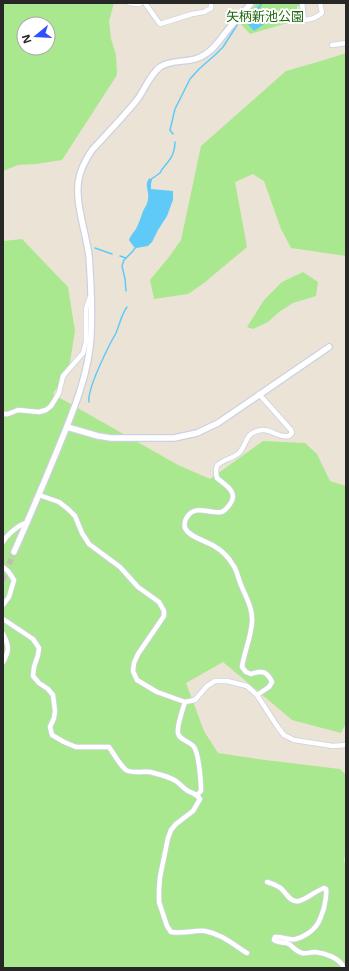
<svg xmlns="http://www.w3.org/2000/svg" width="349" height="971" font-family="'Noto Sans','Noto Sans JP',sans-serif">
  <rect width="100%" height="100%" fill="#ece3d7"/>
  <g fill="#a9e88e" fill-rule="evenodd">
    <path d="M 3,3 L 114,3 L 109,21 L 111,39 L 116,55 L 117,75 L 62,160 L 36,164 L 18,165 L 3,171 ZM 24,24 L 48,24 L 48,48 L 24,48 Z"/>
    <path d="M 257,3 L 299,3 L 300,5 L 297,7 L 298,20 L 250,34 L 240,23 L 241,22 L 240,19 L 251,10 Z"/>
    <path d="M 346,53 L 346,256 L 291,248 L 281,229 L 264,181 L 253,174 L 235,182 L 247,247 L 204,283 L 188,294 L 154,299 L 150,280 L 169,257 L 181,240 L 201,146 L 286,71 L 321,61 Z"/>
    <path d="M 22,239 L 68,287 L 75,331 L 69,368 L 53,394 L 178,465 L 210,479 L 263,441 L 305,443 L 317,454 L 330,481 L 346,486 L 346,723 L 341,733 L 292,720 L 223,662 L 186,683 L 204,731 L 218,753 L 257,759 L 340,769 L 346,775 L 346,850 L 344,860 L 346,867 L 346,968 L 3,968 L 3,241 Z"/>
    <path d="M 303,272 L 318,282 L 316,296 L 293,303 L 279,312 L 268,322 L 253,329 L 247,327 L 264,300 L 282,282 Z"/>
  </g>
  <g fill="#5fcaf8">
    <path d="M 261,3 L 263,3 L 260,8 L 254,14 L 260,21 L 262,19 L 265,23 L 263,25 L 254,31 L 244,20 L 241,22 L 240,19 L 253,12 Z"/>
    <path d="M 150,178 L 152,180 L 151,184 L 151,189 L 173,191 L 173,200 L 167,216 L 158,230 L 152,242 L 148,246 L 136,248 L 134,247 L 129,240 C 131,235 133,233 136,229 C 139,223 141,217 143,211 C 145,207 148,203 148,199 C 150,191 143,184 150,178 Z"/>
  </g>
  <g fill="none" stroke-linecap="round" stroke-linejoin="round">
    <g stroke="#5fcaf8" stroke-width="1.5">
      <path d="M 173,134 L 170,130 L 175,109 L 190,79 L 199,69 L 215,55 L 223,47 L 239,22 L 241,21"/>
      <path d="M 150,180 L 160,173 C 162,168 165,166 168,162 C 173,156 175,150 175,142"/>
      <path d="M 95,248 L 112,254"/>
      <path d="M 120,256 L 126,258"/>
      <path d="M 126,291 L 125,279 L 122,266 L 124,260 L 132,252 L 136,247"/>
      <path d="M 89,402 C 87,390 104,356 110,344 C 112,340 114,337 116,333 C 120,324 121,315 127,307"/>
    </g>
    <path stroke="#c5bdb4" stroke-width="5.5" stroke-dasharray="5.5 3" stroke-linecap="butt" d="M 3,580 L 14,552"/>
    <defs>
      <g id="minor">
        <path d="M 129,3 L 138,4 L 141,3"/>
        <path d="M 145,3 L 160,24 L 192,14 L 204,12 L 211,8 L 211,3"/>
        <path d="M 302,3 L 304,20 C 311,20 316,18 322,13 L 320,3"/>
        <path d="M 332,45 L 346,43"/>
        <path d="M 3,414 L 8,414 L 18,410 L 39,412 L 46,410 L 51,406 L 59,393 L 63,376 L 83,353 L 86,342 L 86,309 L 90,297"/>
        <path d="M 39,495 L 59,502 L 68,509 L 75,516 L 82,533 L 89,544 L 120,567 L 138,587 L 159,602 L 164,611 L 164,616 L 138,654 L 134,663 L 133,671 L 137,680 L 157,692 L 185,702 L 195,700 L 207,686 L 215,681 L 227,681 L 247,686 L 257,695 L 277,726 L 284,735 L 294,740 L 333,746 L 346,745"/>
        <path d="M 3,542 C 7,535 19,524 27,523"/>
        <path d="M 3,567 L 8,571 L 14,580 L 9,597 L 3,605"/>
        <path d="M 3,619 L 33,639 L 39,648 L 38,655 L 34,667 L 33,676 L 39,683 L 48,689 L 53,695 L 55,711 L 54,718 L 50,727 L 52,735 L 64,742 L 76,747 L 109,747 C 114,754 119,764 126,770 C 132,774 142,771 150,772 C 158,774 168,776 176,781 C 180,784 183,788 188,791 C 194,794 196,793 200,799 L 193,811 L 176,824 L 171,830 L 168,838 L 160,877 L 159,890 L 159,902 L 167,926 L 171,932 C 183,934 194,930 205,931 C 222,934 234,945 247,953"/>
        <path d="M 3,634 C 9,646 10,650 3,662"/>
        <path d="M 257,695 L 269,687 L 272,682 C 267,671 262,670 251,674 L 246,672 L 242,667 C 244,652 251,638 252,622 C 253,609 246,597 241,585 C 238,578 237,570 233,565 C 229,558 221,550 214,546 C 206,541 189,537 185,528 C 184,525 185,520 187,517 C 195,504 210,514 221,512 C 225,511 228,507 230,504 C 239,492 225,485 217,478 C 216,474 215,470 217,466 C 222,459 233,459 239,453 C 248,444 244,432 262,430 C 272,429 277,438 289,436 L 292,433 L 291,430 L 259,394"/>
        <path d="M 185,702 C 183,708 177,727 178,733 C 179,740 190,741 194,747 C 199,754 201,782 201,791 L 197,795"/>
        <path d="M 267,882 C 271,883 276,885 279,887 C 286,891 289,903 299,901 C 307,899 314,892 322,889 L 324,888 L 326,889 C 327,896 325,901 324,908 C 320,920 318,927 307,934 C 304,936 300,938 296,939 C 289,941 282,936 275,937 L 274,940 C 278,943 284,942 289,944 C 293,947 297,952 302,953 C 306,954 311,952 315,952 C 325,953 340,958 344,968"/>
      </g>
      <g id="tertiary">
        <path d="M 67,427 L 98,436 L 111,438 L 174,438 L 197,433 L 218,423 L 329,347"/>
        <path d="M 14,552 C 29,518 43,485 57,451 C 72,414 89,375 91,335 C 92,308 91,282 89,256 C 86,232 74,201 79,178 C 81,168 86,159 92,150 C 107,134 123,117 137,100 C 145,89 149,76 160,67 C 172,59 186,63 198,58 C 214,52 221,37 231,26 C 237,18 245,11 251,3"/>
      </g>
    </defs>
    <use href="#minor" stroke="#ccd0e2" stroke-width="6"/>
    <use href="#tertiary" stroke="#ccd0e2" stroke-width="8"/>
    <use href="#minor" stroke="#fff" stroke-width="4.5"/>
    <use href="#tertiary" stroke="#fff" stroke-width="5.5"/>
  </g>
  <g text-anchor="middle" stroke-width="4" stroke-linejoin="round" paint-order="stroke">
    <g font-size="13" fill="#216913" stroke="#fff">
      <text x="265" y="21">矢柄新池公園</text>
    </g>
  </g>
  <rect width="349" height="971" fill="none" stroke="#272727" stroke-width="8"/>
  <g transform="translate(36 36) rotate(252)"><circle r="19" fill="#ffffff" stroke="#a9a9a9"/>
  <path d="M0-3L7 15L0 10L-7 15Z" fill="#304fff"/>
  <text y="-6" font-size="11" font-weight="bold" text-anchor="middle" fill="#272727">N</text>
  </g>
</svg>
